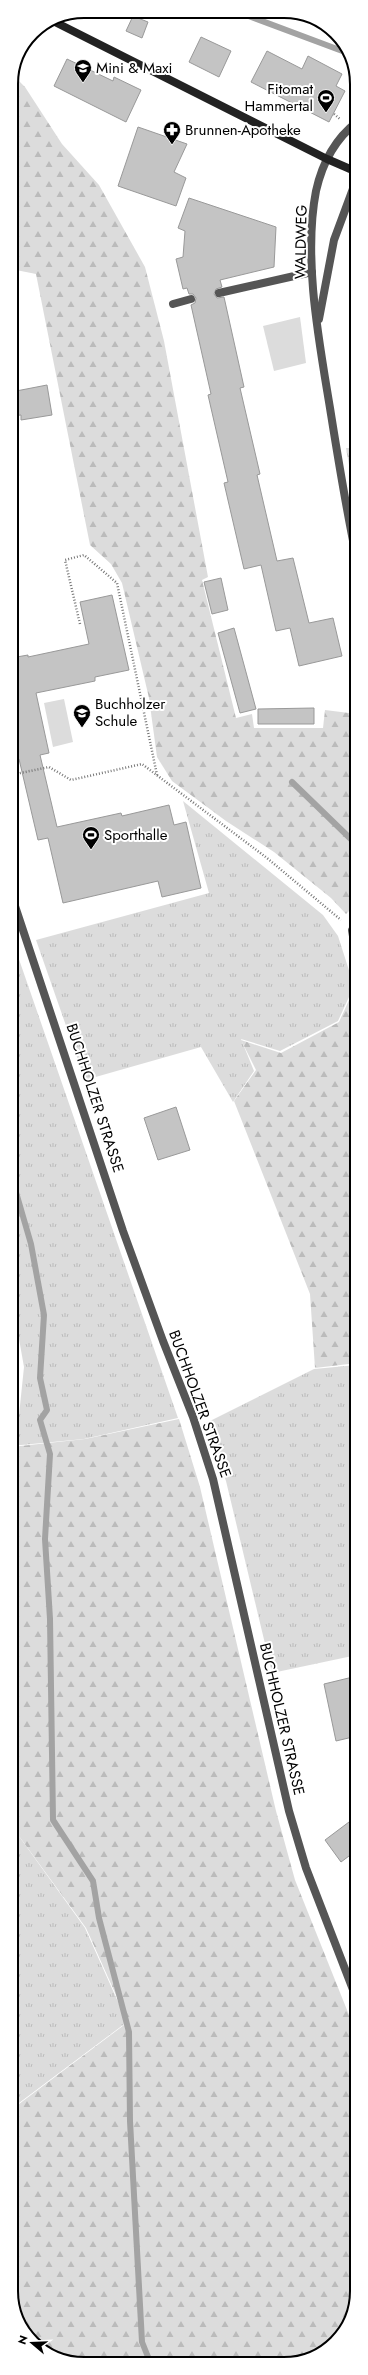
<svg xmlns="http://www.w3.org/2000/svg" width="368" height="2375" font-family="Jost,sans-serif">
  <defs>
    <pattern id="grass-tufts" width="24" height="20" patternUnits="userSpaceOnUse"><rect width="24" height="20" fill="#dcdcdc"/><path d="M3 7l-1-3M5 7V3M7 7l1-3M15 17l-1-3M17 17v-4M19 17l1-3" fill="none" stroke="#bbb"/></pattern>
    <pattern id="forest-firs" width="22" height="20" patternUnits="userSpaceOnUse"><rect width="22" height="20" fill="#dcdcdc"/><path d="M5 1l3.5 6h-7zM16 11l3.5 6h-7z" fill="#bbb"/></pattern>
  </defs>
  <rect width="100%" height="100%" fill="#fff"/>
  <g fill="url(#grass-tufts)">
    <path d="M 183,801 L 323,915 L 338,936 L 354,986 L 338,1021 L 280,1051 L 241,1039 L 254,1071 L 233,1102 L 201,1047 L 85,1080 L 36,940 L 209,893 Z"/>
    <path d="M 11,942 L 13,942 L 178,1418 L 84,1439 L 11,1446 L 11,1430 L 19,1415 L 24,1367 L 11,1294 Z"/>
    <path d="M 357,1365 L 357,1655 L 272,1673 L 226,1481 L 206,1423 L 314,1369 Z"/>
    <path d="M 11,1816 L 16,1832 L 85,1928 L 127,2022 L 11,2109 Z"/>
  </g>
  <g fill="url(#forest-firs)">
    <path d="M 13,75 L 25,87 L 62,144 L 99,185 L 145,267 L 164,341 L 208,577 L 202,580 L 236,718 L 252,714 L 254,728 L 323,728 L 325,710 L 357,714 L 357,903 L 346,914 L 331,898 L 274,852 L 226,821 L 172,781 L 157,757 L 149,698 L 122,583 L 111,564 L 90,545 L 36,274 L 11,269 L 11,84 Z"/>
    <path d="M 346,448 L 357,448 L 357,510 Z"/>
    <path d="M 355,987 L 357,990 L 357,1363 L 315,1368 L 310,1294 L 234,1101 L 256,1070 L 241,1040 L 281,1053 L 339,1022 Z"/>
    <path d="M 179,1419 L 200,1487 L 276,1811 L 295,1880 L 357,2035 L 357,2291 L 351,2318 L 336,2342 L 289,2364 L 66,2362 L 29,2339 L 11,2296 L 11,2110 L 128,2022 L 86,1928 L 16,1832 L 11,1815 L 11,1447 L 85,1439 Z"/>
  </g>
  <g fill="#dcdcdc">
    <path d="M 300,317 L 306,363 L 274,371 L 263,326 Z"/>
    <path d="M 64,699 L 73,742 L 53,747 L 44,703 Z"/>
  </g>
  <g fill="none" stroke-linecap="round" stroke-linejoin="round">
    <g stroke="#a3a3a3" stroke-width="6">
      <path d="M 231,13 L 246,15 L 345,52"/>
      <path d="M 292,782 L 357,845"/>
      <path d="M 11,1175 L 31,1244 L 44,1315 L 40,1378 L 47,1410 L 40,1420 L 50,1454 L 45,1539 L 50,1619 L 53,1820 L 93,1881 L 99,1918 L 129,2032 L 130,2121 L 142,2342 L 150,2362"/>
    </g>
  </g>
  <g fill="#c4c4c4" stroke="#999">
    <path d="M 133,16 L 148,22 L 142,38 L 126,31 Z"/>
    <path d="M 201,37 L 231,51 L 219,77 L 189,62 Z"/>
    <path d="M 267,51 L 302,69 L 308,56 L 342,74 L 336,86 L 345,91 L 329,122 L 251,82 Z"/>
    <path d="M 67,59 L 113,81 L 114,77 L 141,90 L 126,122 L 54,86 Z"/>
    <path d="M 138,127 L 187,144 L 174,172 L 186,178 L 176,206 L 118,186 Z"/>
    <path d="M 189,198 L 276,227 L 274,267 L 220,280 L 222,287 L 216,289 L 214,294 L 217,298 L 224,297 L 244,387 L 240,388 L 260,474 L 257,475 L 277,561 L 293,558 L 309,623 L 333,618 L 342,656 L 299,666 L 290,628 L 276,631 L 261,565 L 244,569 L 224,483 L 228,482 L 208,395 L 211,394 L 191,305 L 195,303 L 196,298 L 193,294 L 189,294 L 187,288 L 183,289 L 176,259 L 183,257 L 185,231 L 178,228 Z"/>
    <path d="M 47,385 L 52,415 L 21,420 L 21,415 L 11,416 L 11,392 Z"/>
    <path d="M 221,578 L 228,610 L 212,614 L 204,582 Z"/>
    <path d="M 112,595 L 129,670 L 95,677 L 95,681 L 36,693 L 49,753 L 40,755 L 57,827 L 121,813 L 122,816 L 169,805 L 174,825 L 186,822 L 201,888 L 162,897 L 158,881 L 63,903 L 48,838 L 38,840 L 19,759 L 16,760 L 11,739 L 11,658 L 28,655 L 28,657 L 89,644 L 80,602 Z"/>
    <path d="M 234,628 L 256,709 L 240,713 L 218,633 Z"/>
    <path d="M 314,708 L 314,724 L 258,724 L 258,709 Z"/>
    <path d="M 176,1107 L 190,1150 L 158,1160 L 144,1118 Z"/>
    <path d="M 357,1676 L 357,1736 L 336,1741 L 324,1684 Z"/>
    <path d="M 349,1822 L 357,1834 L 357,1850 L 341,1862 L 325,1840 Z"/>
  </g>
  <g fill="none" stroke-linecap="round" stroke-linejoin="round">
    <g stroke="#777" stroke-width="2.5" stroke-dasharray="1 2" stroke-linecap="butt">
      <path d="M 334,114 L 340,119"/>
      <path d="M 80,624 L 65,560 L 84,555 L 117,583 L 157,775"/>
      <path d="M 11,775 L 49,767 L 71,780 L 142,764 L 267,858 L 341,920"/>
      <path d="M 352,910 L 357,891"/>
    </g>
    <g stroke="#555" stroke-width="8">
      <path d="M 219,293 L 312,272"/>
      <path d="M 173,304 L 191,299"/>
    </g>
    <g stroke="#555" stroke-width="8">
      <path d="M 357,122 C 335,139 322,164 316,191 C 303,258 319,341 330,408 C 338,458 346,509 357,560"/>
      <path d="M 319,319 L 334,240 L 357,178"/>
      <path d="M 357,922 L 352,930 L 357,961"/>
    </g>
    <path stroke="#555" stroke-width="8" d="M 11,894 L 123,1231 L 163,1341 L 193,1417 L 213,1479 L 289,1811 L 306,1868 L 357,2000"/>
    <path stroke="#222" stroke-width="8" d="M 51,20 L 327,159 L 357,172"/>
  </g>
  <defs>
    <symbol id="school-pin" viewBox="-11 -11 22 30"><path d="M0 17L-7.5 6A9.5 9.5 0 1 1 7.5 6Z" fill="#000" stroke="#fff"/><path d="M0-5L7-2L0 1L-7-2ZM-4 1L0 2.5L4 1V4Q0 6-4 4Z" fill="#fff"/></symbol>
    <symbol id="stadium-pin" viewBox="-11 -11 22 30"><path d="M0 17L-7.5 6A9.5 9.5 0 1 1 7.5 6Z" fill="#000" stroke="#fff"/><path d="M0-5a6.5 5 0 1 0 0 10a6.5 5 0 1 0 0-10ZM-3.5-1.8h7v3.6h-7Z" fill="#fff"/></symbol>
    <symbol id="pharmacy-pin" viewBox="-11 -11 22 30"><path d="M0 17L-7.5 6A9.5 9.5 0 1 1 7.5 6Z" fill="#000" stroke="#fff"/><path d="M-2-6h4v4h4v4h-4v4h-4v-4h-4v-4h4Z" fill="#fff"/></symbol>
  </defs>
  <g fill-rule="evenodd">
    <use href="#school-pin" x="73" y="58" width="20" height="27"/>
    <use href="#stadium-pin" x="316" y="88" width="20" height="27"/>
    <use href="#pharmacy-pin" x="162" y="120" width="20" height="27"/>
    <use href="#school-pin" x="72" y="703" width="20" height="27"/>
    <use href="#stadium-pin" x="81" y="825" width="20" height="27"/>
  </g>
  <g text-anchor="middle" stroke-width="4" stroke-linejoin="round" paint-order="stroke">
    <g font-size="15" fill="#000" stroke="#fff" text-anchor="start">
      <text x="96" y="73">Mini &amp; Maxi</text>
      <text x="313" y="94" text-anchor="end">Fitomat<tspan x="313" dy="17">Hammertal</tspan></text>
      <text x="185" y="135">Brunnen-Apotheke</text>
      <text x="95" y="709">Buchholzer<tspan x="95" dy="17">Schule</tspan></text>
      <text x="104" y="840">Sporthalle</text>
    </g>
    <g font-size="15" fill="#000" stroke="#fff">
      <text transform="translate(301 242) rotate(-89)" y="5">WALDWEG</text>
      <text transform="translate(95 1098) rotate(72)" y="5">BUCHHOLZER STRASSE</text>
      <text transform="translate(200 1404) rotate(70)" y="5">BUCHHOLZER STRASSE</text>
      <text transform="translate(282 1719) rotate(77)" y="5">BUCHHOLZER STRASSE</text>
    </g>
  </g>
  <path d="M0 0H368V2375H0ZM84 18H284A66 66 0 0 1 350 84V2291A66 66 0 0 1 284 2357H84A66 66 0 0 1 18 2291V84A66 66 0 0 1 84 18Z" fill="#fff" fill-rule="evenodd"/>
  <path fill="none" stroke="#000" stroke-width="2" d="M84 18H284A66 66 0 0 1 350 84V2291A66 66 0 0 1 284 2357H84A66 66 0 0 1 18 2291V84A66 66 0 0 1 84 18Z"/>
  <g transform="translate(32 2343) rotate(289)" stroke="#ffffff" stroke-width="3" paint-order="stroke">
  <path d="M0-3L7 15L0 10L-7 15Z" fill="#000000"/>
  <text y="-6" font-size="11" font-weight="bold" text-anchor="middle" fill="#000000">N</text>
  </g>
</svg>
